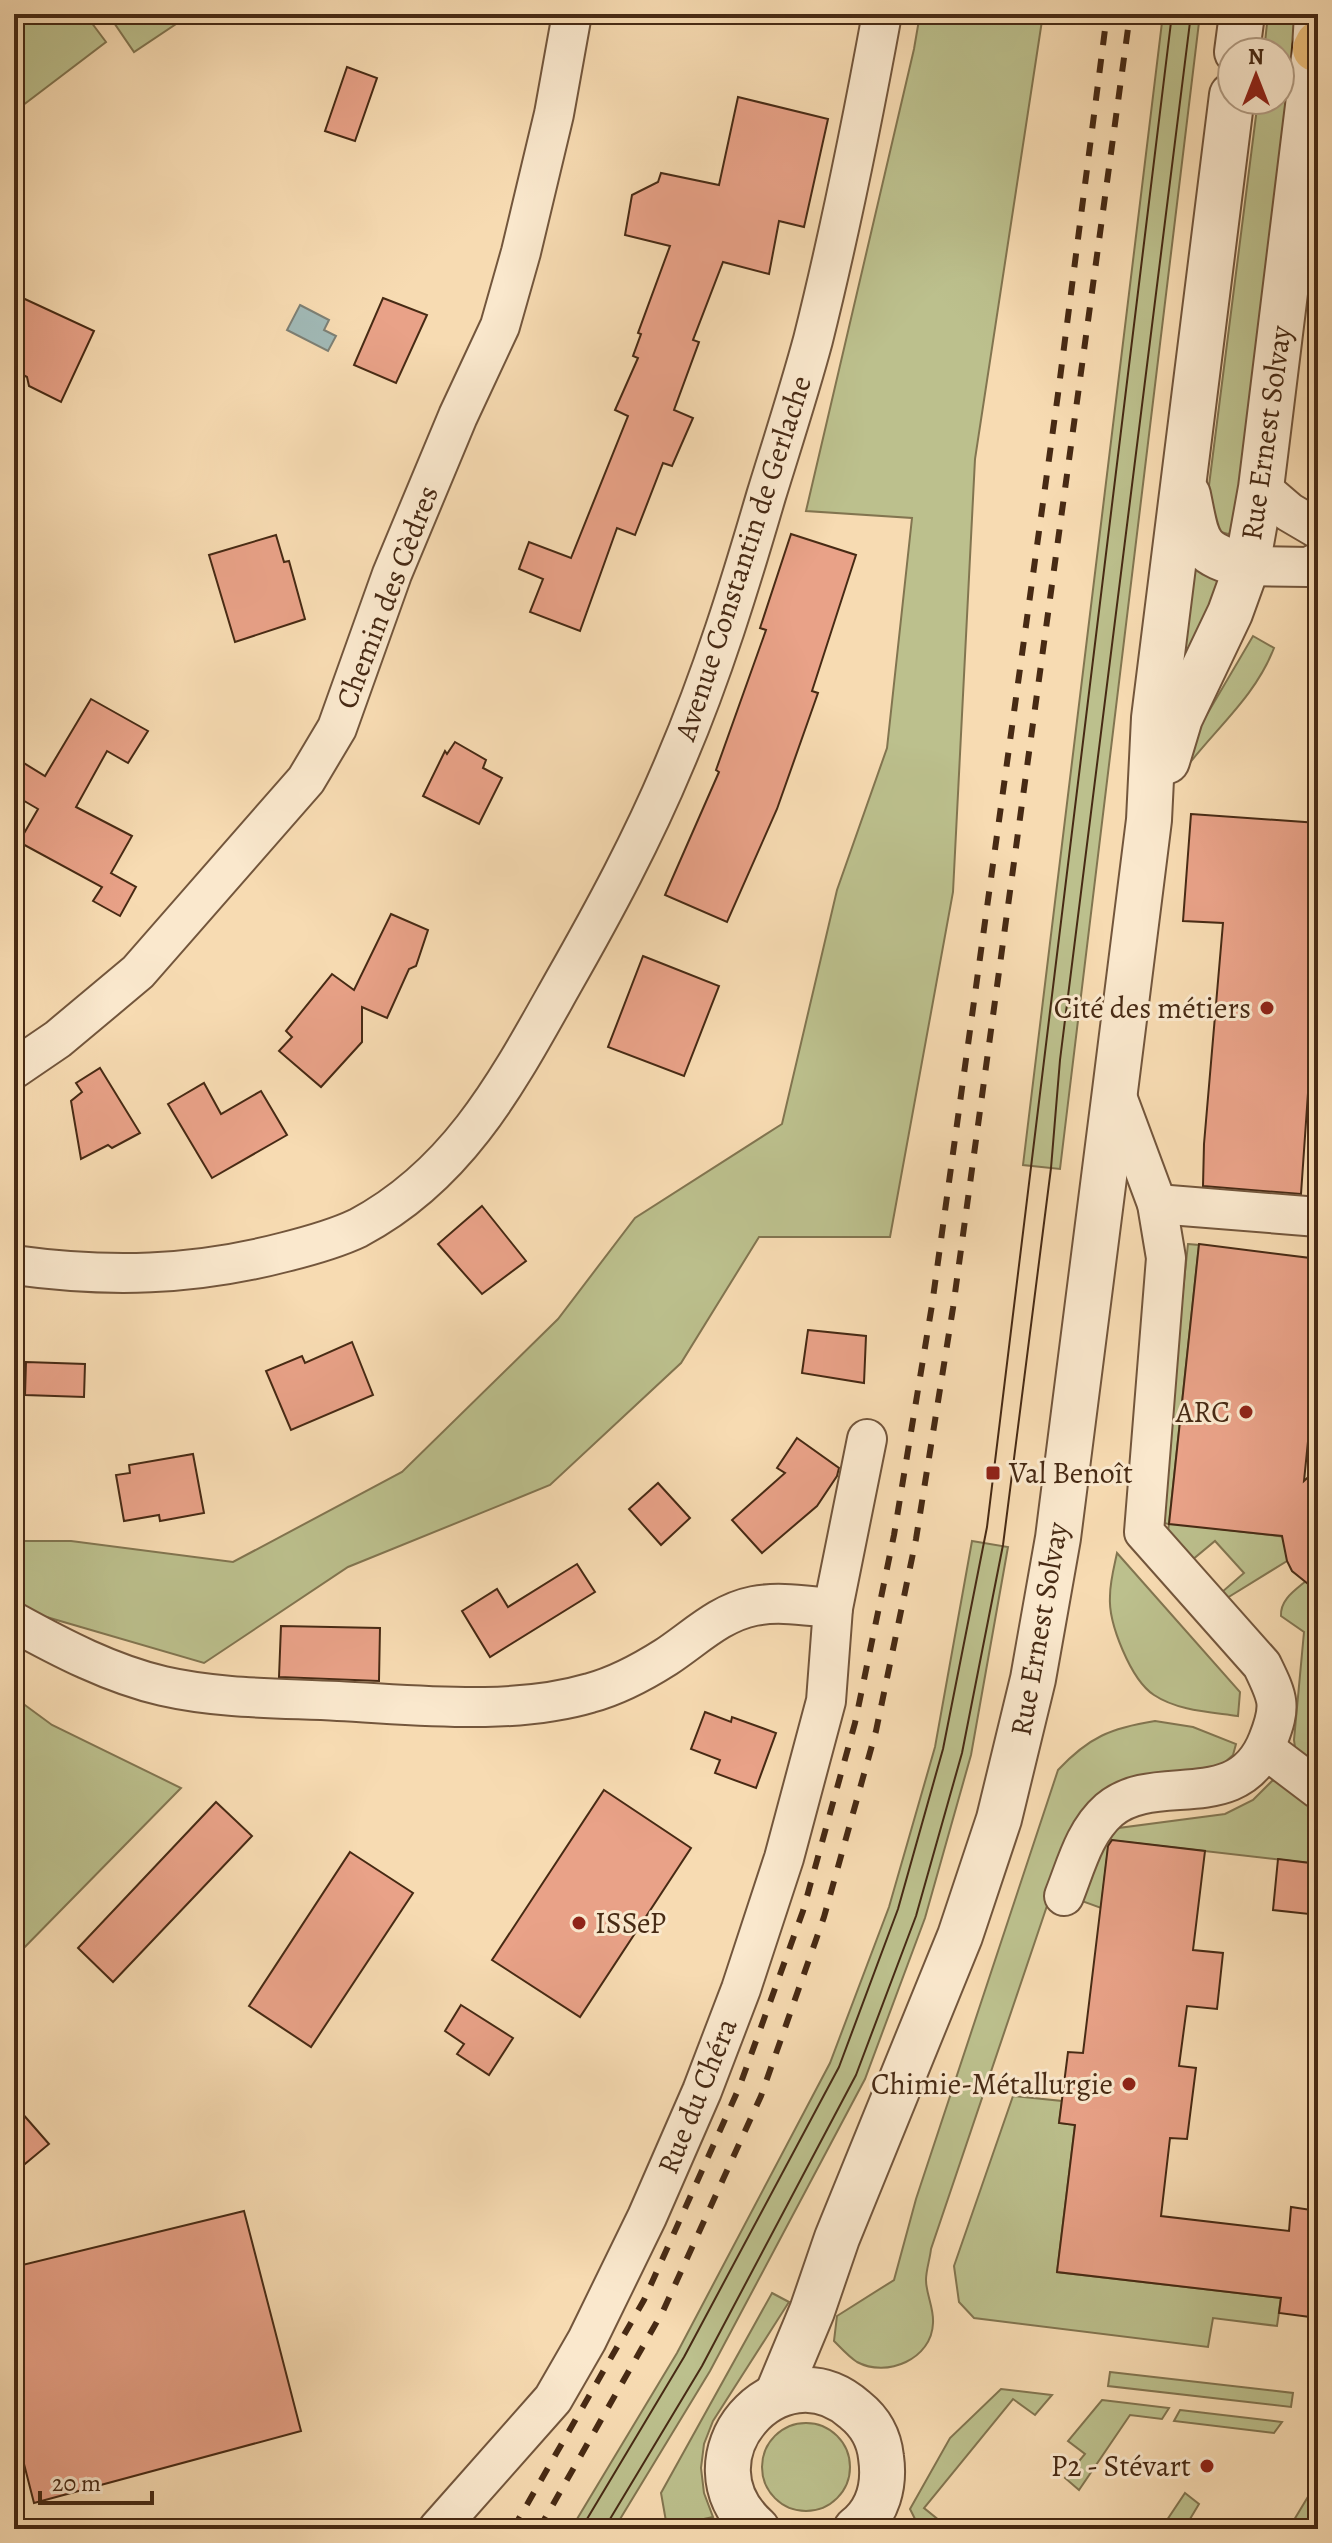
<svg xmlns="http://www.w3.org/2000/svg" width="1332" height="2543" font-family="Alegreya,serif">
  <rect width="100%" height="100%" fill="#f7dbb2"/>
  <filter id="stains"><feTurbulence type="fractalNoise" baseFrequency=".0025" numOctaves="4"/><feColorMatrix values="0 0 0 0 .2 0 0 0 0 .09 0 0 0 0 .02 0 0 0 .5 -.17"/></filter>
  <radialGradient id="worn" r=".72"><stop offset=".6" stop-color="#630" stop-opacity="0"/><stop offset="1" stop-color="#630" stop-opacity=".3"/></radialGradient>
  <g fill="#bcc08d" stroke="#827550" stroke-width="2">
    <path d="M 14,14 L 85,14 L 106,42 L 14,112 Z"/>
    <path d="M 108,14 L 191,14 L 134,52 Z"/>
    <path d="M 920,14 L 1043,14 L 975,459 L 953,892 L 890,1237 L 759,1237 L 681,1363 L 550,1485 L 348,1567 L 204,1663 L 26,1611 L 14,1601 L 14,1541 L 71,1541 L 233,1562 L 402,1472 L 558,1319 L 635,1218 L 782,1124 L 837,890 L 887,748 L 912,518 L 806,511 L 914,49 Z"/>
    <path d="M 1163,14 L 1200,14 L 1060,1169 L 1023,1165 Z"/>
    <path d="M 1268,14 L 1308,14 L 1234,532 L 1228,534 L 1214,530 L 1207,501 L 1258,100 L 1280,100 L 1280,52 L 1264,52 Z"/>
    <path d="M 1184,558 L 1222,582 L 1178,691 Z"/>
    <path d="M 1253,636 L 1274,648 C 1255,697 1216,728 1185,769 L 1186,750 Z"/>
    <path d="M 1188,1244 L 1199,1245 L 1169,1523 L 1286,1537 L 1287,1561 L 1227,1598 L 1222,1592 L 1244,1573 L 1215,1541 L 1192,1560 L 1168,1531 L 1169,1524 L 1158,1522 Z"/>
    <path d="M 972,1541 L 1008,1547 L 971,1755 L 925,1918 L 865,2079 L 710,2371 L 614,2529 L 571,2529 L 677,2353 L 830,2063 L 889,1907 L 935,1747 Z"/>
    <path d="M 1117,1553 L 1240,1692 L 1238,1716 C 1211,1712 1178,1711 1154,1695 C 1131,1680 1108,1623 1110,1596 C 1110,1582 1114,1567 1117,1553 Z"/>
    <path d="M 1306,1581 L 1318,1582 L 1308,1699 L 1318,1704 L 1318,1774 L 1296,1755 L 1294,1740 L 1304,1632 L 1281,1616 C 1280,1600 1294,1591 1306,1581 Z"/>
    <path d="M 14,1697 L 52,1725 L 181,1788 L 14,1958 Z"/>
    <path d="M 1155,1721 L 1193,1727 L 1236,1744 L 1233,1755 L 1224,1763 L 1075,1823 L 931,2249 C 930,2259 926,2270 926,2280 C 926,2294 934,2308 933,2323 C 932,2359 887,2378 857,2362 C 849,2357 841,2348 834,2341 L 837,2316 L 894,2280 L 916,2199 L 1058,1770 C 1089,1737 1111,1728 1155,1721 Z"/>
    <path d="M 1282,1778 L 1318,1800 L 1318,1864 L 1109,1840 L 1101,1908 L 1079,1900 L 1111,1829 L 1225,1814 L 1253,1800 L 1272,1781 Z"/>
    <path d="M 1013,2096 L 1062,2101 L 1059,2123 L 1075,2125 L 1057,2272 L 1281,2298 L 1277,2326 L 1213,2318 L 1208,2347 L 974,2318 L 959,2302 L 954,2266 Z"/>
    <path d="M 772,2293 L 789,2302 L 713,2421 L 704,2444 L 701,2468 L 704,2493 L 713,2517 L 667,2527 L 661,2493 Z"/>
    <path d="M 1110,2372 L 1293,2393 L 1291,2407 L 1108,2386 Z"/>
    <path d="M 1001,2389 L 1052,2395 L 1035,2415 L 1013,2399 L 924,2508 L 950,2529 L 920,2529 L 910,2509 L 950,2438 Z"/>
    <path d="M 1102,2400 L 1169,2408 L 1162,2419 L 1130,2415 L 1079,2490 L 1065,2478 L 1085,2454 L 1068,2441 Z"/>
    <path d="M 1180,2410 L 1282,2422 L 1274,2433 L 1174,2421 Z"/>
    <circle cx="806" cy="2467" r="44"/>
    <path d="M 1318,2480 L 1318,2509 L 1307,2529 L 1297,2529 L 1291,2525 Z"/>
    <path d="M 1185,2493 L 1199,2504 L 1184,2529 L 1161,2529 Z"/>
  </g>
  <path fill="#a1b9b6" stroke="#7d8075" stroke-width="2" d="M 300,305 L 329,320 L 324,330 L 336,336 L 328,351 L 287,330 Z"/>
  <g fill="#e9a288" stroke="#472a14" stroke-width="2">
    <path d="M 347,67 L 377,78 L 355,141 L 325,131 Z"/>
    <path d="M 738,97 L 828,119 L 804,227 L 779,221 L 769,274 L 723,262 L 693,340 L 699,342 L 674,410 L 693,418 L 672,466 L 663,463 L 635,535 L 617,528 L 580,631 L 530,612 L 543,579 L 519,569 L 529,542 L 571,558 L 628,416 L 615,410 L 638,358 L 633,356 L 641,334 L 638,333 L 670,246 L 625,235 L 632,195 L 658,182 L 661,173 L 719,185 Z"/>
    <path d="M 14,294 L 94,331 L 61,402 L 29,386 L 27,377 L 14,370 Z"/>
    <path d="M 383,298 L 427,315 L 396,383 L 354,365 Z"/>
    <path d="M 791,534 L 856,555 L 812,691 L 818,693 L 777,809 L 727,922 L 665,895 L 719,772 L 716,770 L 766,630 L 760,628 Z"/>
    <path d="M 276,535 L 284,562 L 289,561 L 305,619 L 235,642 L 209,555 Z"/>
    <path d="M 91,699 L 148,731 L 128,763 L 107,751 L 76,807 L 132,836 L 111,873 L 136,887 L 120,916 L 93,901 L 102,887 L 19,842 L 38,809 L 14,795 L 14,757 L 45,776 Z"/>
    <path d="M 455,742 L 486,760 L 483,768 L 502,778 L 479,824 L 423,796 L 445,751 L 447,754 Z"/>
    <path d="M 1191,814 L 1318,823 L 1318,1094 L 1308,1093 L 1301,1194 L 1203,1186 L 1204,1144 L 1223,923 L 1183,921 Z"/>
    <path d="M 391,914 L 428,930 L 416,966 L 409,969 L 387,1018 L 362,1007 L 362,1042 L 321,1087 L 279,1051 L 292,1037 L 286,1031 L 332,974 L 354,990 Z"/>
    <path d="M 643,956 L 719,986 L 684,1076 L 608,1047 Z"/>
    <path d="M 100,1068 L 140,1133 L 112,1148 L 108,1145 L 81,1159 L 71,1101 L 82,1092 L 76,1083 Z"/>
    <path d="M 204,1083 L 221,1114 L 261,1091 L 287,1135 L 212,1178 L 168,1104 Z"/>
    <path d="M 482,1206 L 526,1261 L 482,1294 L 438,1244 Z"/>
    <path d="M 1199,1244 L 1318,1259 L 1318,1362 L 1316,1362 L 1304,1481 L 1318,1468 L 1318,1592 L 1292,1571 L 1287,1561 L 1282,1536 L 1169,1524 Z"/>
    <path d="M 808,1330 L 866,1336 L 864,1383 L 802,1373 Z"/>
    <path d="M 352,1342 L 373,1395 L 291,1430 L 266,1371 L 302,1356 L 305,1363 Z"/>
    <path d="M 26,1362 L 85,1364 L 84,1397 L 25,1395 Z"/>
    <path d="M 797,1438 L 839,1468 L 837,1476 L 817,1506 L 762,1553 L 732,1520 L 785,1473 L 777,1468 Z"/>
    <path d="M 193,1454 L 204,1513 L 160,1521 L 159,1515 L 124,1521 L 116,1475 L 130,1473 L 129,1465 Z"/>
    <path d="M 658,1483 L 690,1518 L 661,1545 L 629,1509 Z"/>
    <path d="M 577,1564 L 595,1592 L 490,1657 L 462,1611 L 497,1589 L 508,1607 Z"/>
    <path d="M 281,1626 L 380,1628 L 379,1681 L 279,1677 Z"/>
    <path d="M 705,1712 L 731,1722 L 732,1717 L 776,1733 L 756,1788 L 715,1773 L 720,1760 L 691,1749 Z"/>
    <path d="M 604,1790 L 691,1848 L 580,2017 L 492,1960 Z"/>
    <path d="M 216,1802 L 252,1836 L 113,1982 L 78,1948 Z"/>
    <path d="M 1112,1840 L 1205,1851 L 1193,1950 L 1223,1953 L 1217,2009 L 1187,2006 L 1179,2066 L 1196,2068 L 1187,2139 L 1170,2138 L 1161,2216 L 1289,2231 L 1291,2207 L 1318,2211 L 1318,2318 L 1279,2313 L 1281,2298 L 1057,2272 L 1075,2125 L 1059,2123 L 1068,2052 L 1083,2053 L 1108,1846 Z"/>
    <path d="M 350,1852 L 413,1893 L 311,2047 L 249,2006 Z"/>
    <path d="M 1278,1859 L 1318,1864 L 1318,1915 L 1273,1910 Z"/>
    <path d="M 461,2005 L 513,2038 L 489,2075 L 457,2054 L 464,2044 L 445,2031 Z"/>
    <path d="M 14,2104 L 49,2144 L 14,2173 Z"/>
    <path d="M 244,2211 L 301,2431 L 34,2503 L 14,2425 L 14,2267 Z"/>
  </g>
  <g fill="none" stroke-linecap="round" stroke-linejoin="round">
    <defs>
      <g id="minor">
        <path d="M 1261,488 L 1289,512 L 1318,529"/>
        <path d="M 1247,566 L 1308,567 L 1318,562"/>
        <path d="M 14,1069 L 58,1039 L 138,972 L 306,780 L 337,728 L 392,574 L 458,416 L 500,326 L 521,252 L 554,114 L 572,14"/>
        <path d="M 1157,1204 L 1318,1217"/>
        <path d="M 14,1265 C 108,1278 193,1276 285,1252 C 309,1246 335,1239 358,1228 C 460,1174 509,1079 563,983 C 604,911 643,839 675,762 C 712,676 740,585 766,496 C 782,444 799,392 813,340 C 840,232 862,123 882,14"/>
        <path d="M 14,1622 C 61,1648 111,1674 163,1686 C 220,1699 280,1698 338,1701 C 418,1705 512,1716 590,1693 C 616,1686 644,1671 666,1657 C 695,1638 719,1613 754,1606 C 779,1601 807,1606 833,1608"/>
        <path d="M 1265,1749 L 1318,1789"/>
        <path d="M 1064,1896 C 1076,1866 1084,1832 1109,1810 C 1156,1770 1238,1817 1268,1740 C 1282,1705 1278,1698 1262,1665 L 1144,1532 L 1166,1258 L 1157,1204 L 1115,1091"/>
        <path d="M 438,2529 L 553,2399 L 587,2340 L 647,2217 L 702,2091 L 741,1989 L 784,1858 L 826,1701 L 833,1608 L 867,1439"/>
      </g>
      <g id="tertiary">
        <path d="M 1237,52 L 1242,14"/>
        <path d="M 1188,495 C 1198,543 1195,553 1247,566"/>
        <path d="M 1167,761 L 1180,718 L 1230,613 L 1247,566 L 1261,488 L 1315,49 L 1317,14"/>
        <path d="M 777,2395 L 812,2311 L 837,2238 L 960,1936 L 999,1819 L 1033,1679 L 1058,1538 L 1115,1091 L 1149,820 L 1154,718 L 1232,95"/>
        <path d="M 757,2529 C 677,2459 779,2343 855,2410 C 870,2422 879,2438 881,2457 C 885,2485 878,2512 856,2529"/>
      </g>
      <path id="motorway" d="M 1315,49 L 1318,43"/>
    </defs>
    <use href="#minor" stroke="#73563c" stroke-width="42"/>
    <use href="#tertiary" stroke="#73563c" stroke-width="48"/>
    <use href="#motorway" stroke="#472a14" stroke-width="48"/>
    <use href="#minor" stroke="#fae8cd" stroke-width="38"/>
    <use href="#tertiary" stroke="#fae8cd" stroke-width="44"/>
    <use href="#motorway" stroke="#ecbe79" stroke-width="44"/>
    <g stroke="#472a14" stroke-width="2">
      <path d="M 581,2529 L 684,2357 L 839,2067 L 898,1909 L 943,1749 L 987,1527 L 1172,14"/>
      <path d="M 604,2529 L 702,2366 L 856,2075 L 916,1916 L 962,1753 L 1003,1545 L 1051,1168 L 1060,1060 L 1191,14"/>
    </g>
    <g stroke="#472a14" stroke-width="6" stroke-dasharray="14 14" stroke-linecap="butt">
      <path d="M 513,2529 L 644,2300 L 739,2088 L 803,1911 L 855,1723 L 894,1535 L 932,1305 L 1058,394 L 1107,14"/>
      <path d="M 539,2529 L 663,2311 L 761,2096 L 824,1917 L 876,1731 L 916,1539 L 953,1308 L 1130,14"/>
    </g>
  </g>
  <g fill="#8f2418" stroke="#fae8cd" stroke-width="3">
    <circle cx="1267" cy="1008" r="8"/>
    <circle cx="1246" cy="1412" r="8"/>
    <rect x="985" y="1465" width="16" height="16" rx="4"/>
    <circle cx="579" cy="1923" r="8"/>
    <circle cx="1129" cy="2084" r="8"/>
    <circle cx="1207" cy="2466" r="8"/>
  </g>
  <g text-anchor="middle" stroke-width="6" stroke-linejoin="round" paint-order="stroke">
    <g font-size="30" fill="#472a14" stroke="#fae8cd">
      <text transform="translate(1266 433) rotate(-82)" y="10">Rue Ernest Solvay</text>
      <text transform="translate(743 558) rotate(-72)" y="10">Avenue Constantin de Gerlache</text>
      <text transform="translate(387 597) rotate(-69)" y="10">Chemin des Cèdres</text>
      <text transform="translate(1039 1629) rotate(-80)" y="10">Rue Ernest Solvay</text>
      <text transform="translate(697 2096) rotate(-68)" y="10">Rue du Chéra</text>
    </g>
    <g font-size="30" fill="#472a14" stroke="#fae8cd" text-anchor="end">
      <text x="1251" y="1018">Cité des métiers</text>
      <text x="1230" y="1422">ARC</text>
      <text x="1009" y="1483" text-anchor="start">Val Benoît</text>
      <text x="595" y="1933" text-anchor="start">ISSeP</text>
      <text x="1113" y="2094">Chimie-Métallurgie</text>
      <text x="1191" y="2476">P2 - Stévart</text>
    </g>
  </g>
  <rect width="1332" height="2543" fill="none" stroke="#f7dbb2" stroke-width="48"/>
  <rect x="16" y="16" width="1300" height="2511" fill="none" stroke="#472a14" stroke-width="4"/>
  <rect x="24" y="24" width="1284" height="2495" fill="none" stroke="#472a14" stroke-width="2"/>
  <g transform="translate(1256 76)"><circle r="38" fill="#fae8cd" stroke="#b29c83" stroke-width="2"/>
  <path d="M0-6L14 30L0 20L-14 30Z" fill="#8f2418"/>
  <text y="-12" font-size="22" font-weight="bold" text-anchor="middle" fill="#472a14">N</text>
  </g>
  <path d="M40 2491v12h112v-12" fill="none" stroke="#472a14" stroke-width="4"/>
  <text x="52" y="2491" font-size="24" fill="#472a14" stroke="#fae8cd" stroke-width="6" paint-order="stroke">20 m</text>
  <rect width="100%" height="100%" filter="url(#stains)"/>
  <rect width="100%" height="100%" fill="url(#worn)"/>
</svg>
